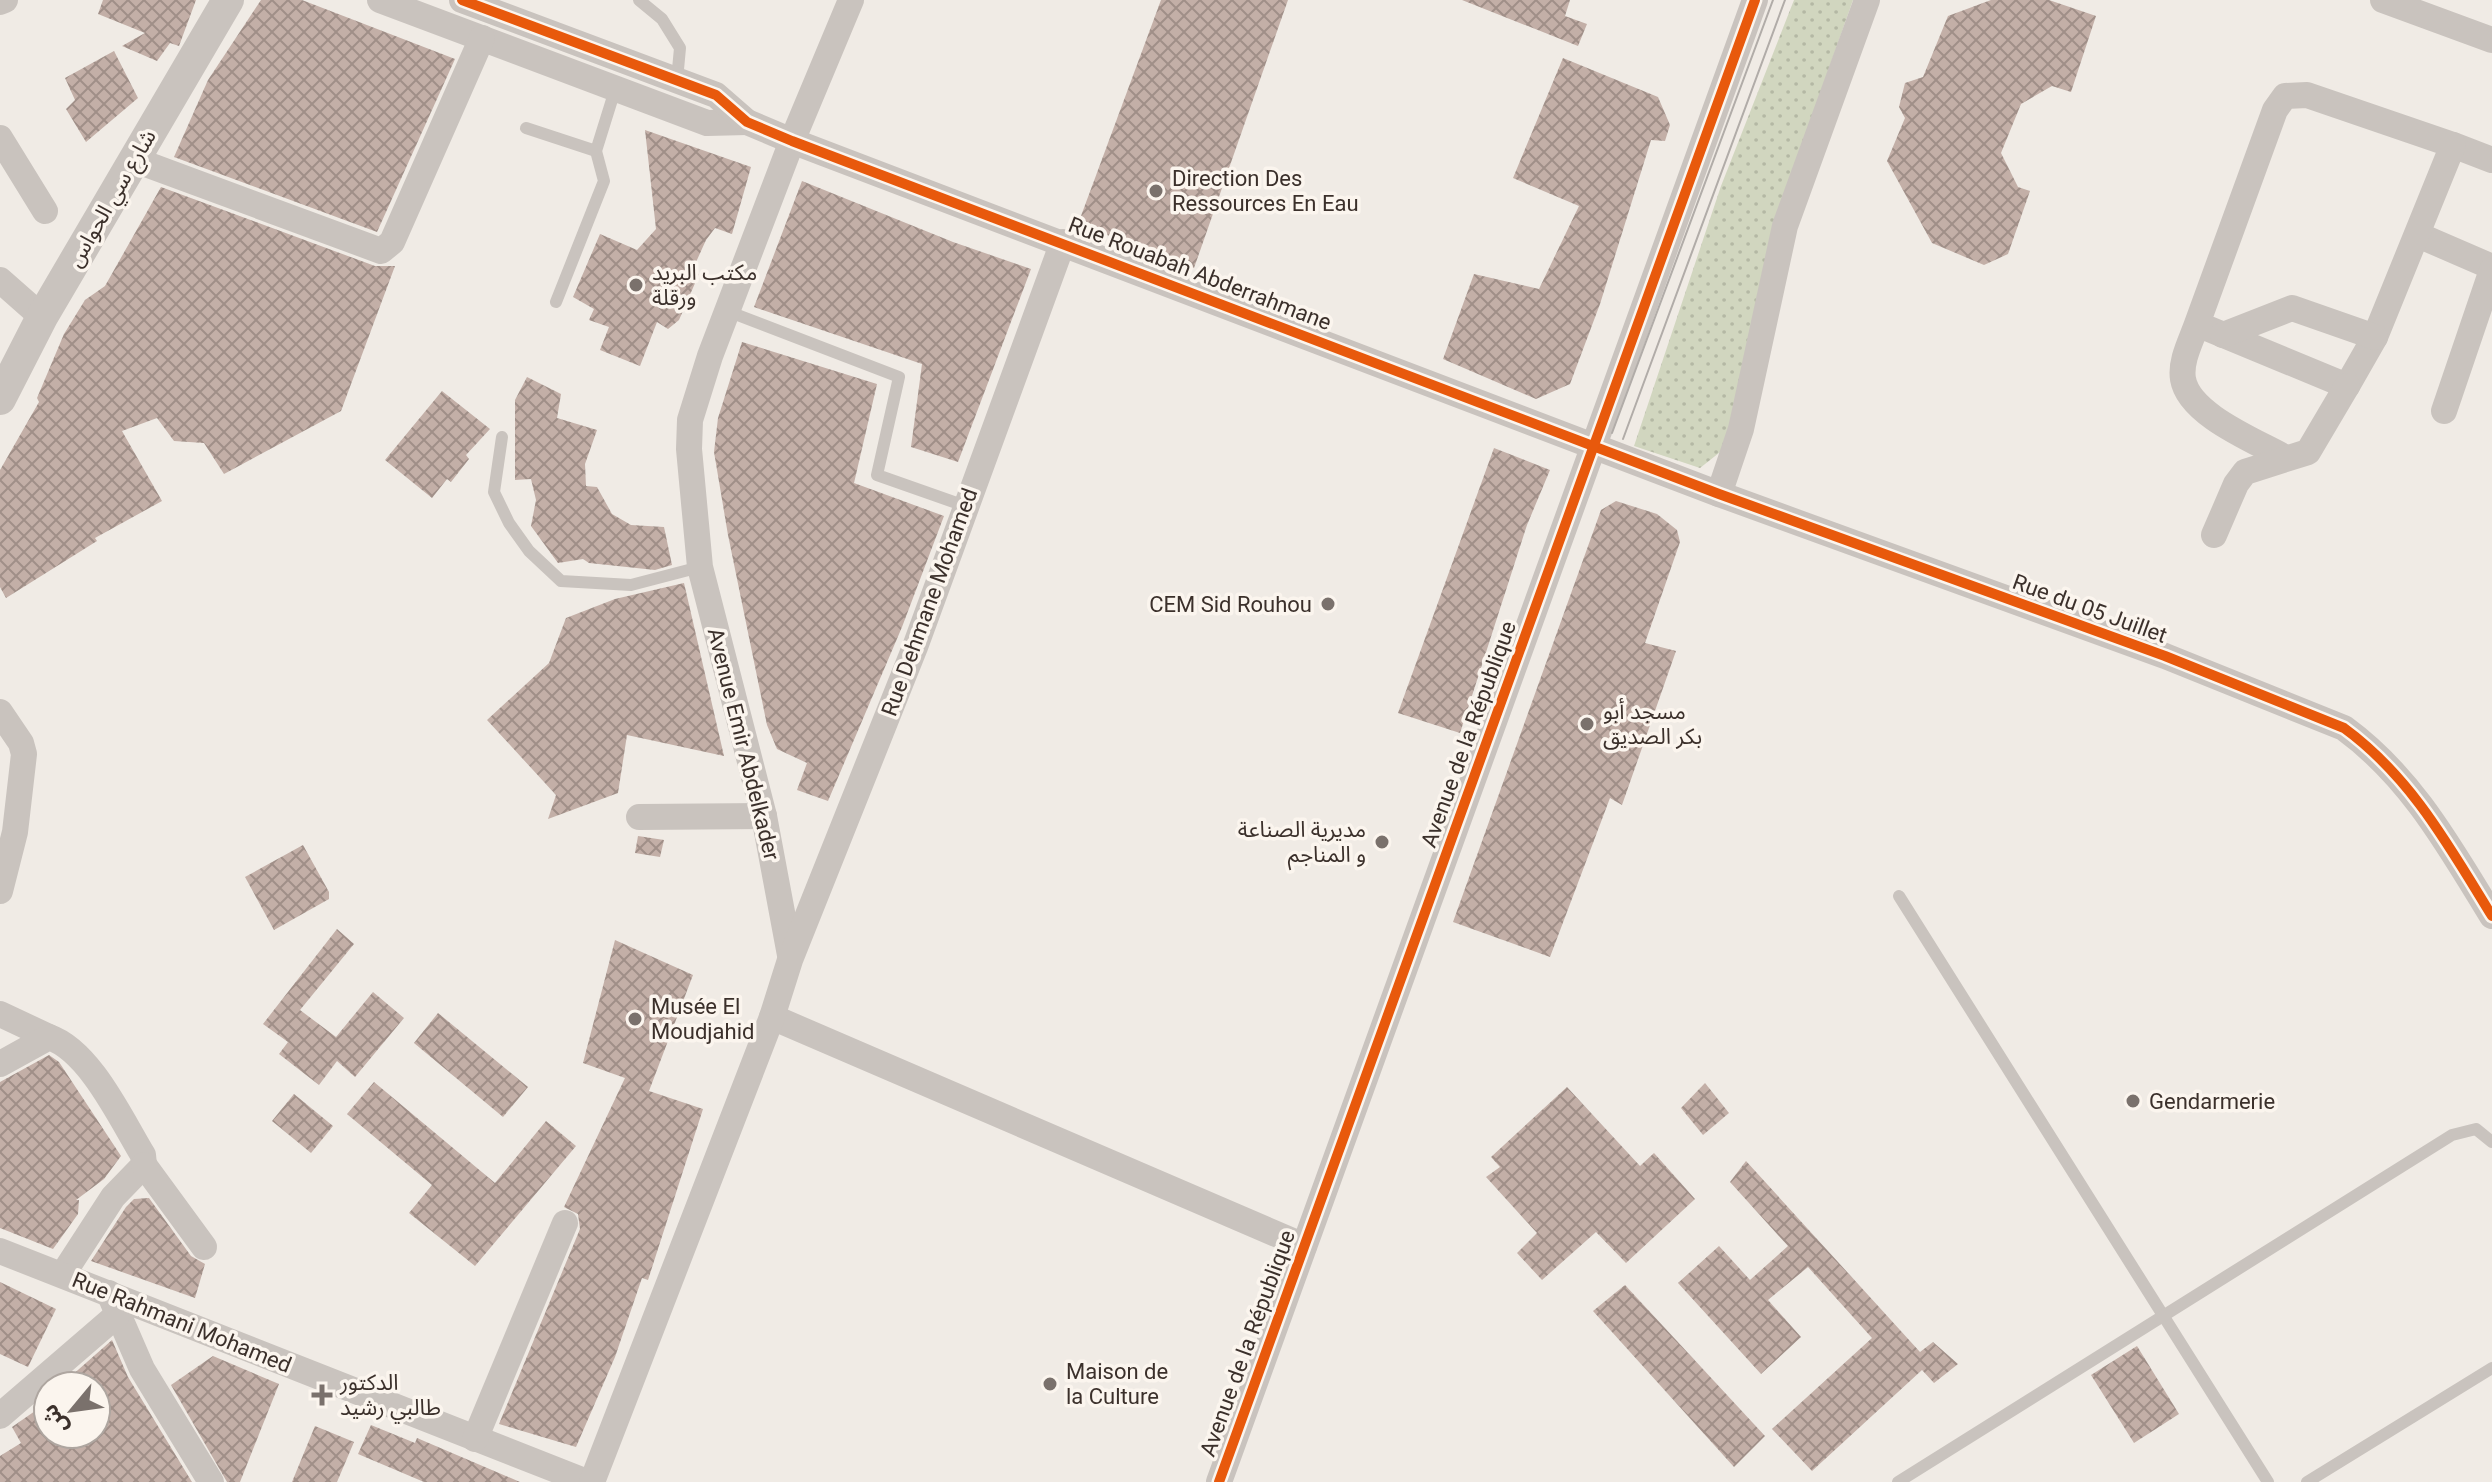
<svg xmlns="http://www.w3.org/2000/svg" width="2492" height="1482" font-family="Roboto,'Noto Sans Arabic',sans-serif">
  <defs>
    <pattern id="park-dots" width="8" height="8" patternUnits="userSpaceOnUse" patternTransform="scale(2)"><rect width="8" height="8" fill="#d1d6bf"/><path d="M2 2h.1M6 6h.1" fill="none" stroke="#b4b8a4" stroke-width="1.8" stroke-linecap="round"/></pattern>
    <pattern id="building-cross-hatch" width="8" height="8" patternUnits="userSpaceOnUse" patternTransform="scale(2)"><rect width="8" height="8" fill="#c3afa7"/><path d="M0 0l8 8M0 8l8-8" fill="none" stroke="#a08f88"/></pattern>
  </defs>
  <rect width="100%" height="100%" fill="#f0ebe5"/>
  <path fill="url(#park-dots)" d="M 1794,0 L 1853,0 L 1774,225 L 1724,449 L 1700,468 L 1634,446 L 1721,186 Z"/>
  <g fill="url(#building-cross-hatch)">
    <path d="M 103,0 L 196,0 L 179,46 L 170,43 L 157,61 L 122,46 L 145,33 L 98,14 Z"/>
    <path d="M 261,0 L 302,0 L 455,59 L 377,232 L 174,157 L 208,80 Z"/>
    <path d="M 1161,0 L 1288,0 L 1194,268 L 1078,224 Z"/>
    <path d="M 1462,0 L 1570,0 L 1565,16 L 1587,24 L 1578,46 Z"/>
    <path d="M 1991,0 L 2049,0 L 2096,16 L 2071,92 L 2052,86 L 2021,104 L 2001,153 L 2018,187 L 2030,191 L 2008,254 L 1984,265 L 1932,243 L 1887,161 L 1905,118 L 1899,107 L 1905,83 L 1923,77 L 1948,16 Z"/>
    <path d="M 114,51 L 138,98 L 86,142 L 66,109 L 75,100 L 65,78 Z"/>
    <path d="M 1563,58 L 1658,97 L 1670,125 L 1665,141 L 1651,140 L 1600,304 L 1570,384 L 1536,399 L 1443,359 L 1474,274 L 1539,289 L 1579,206 L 1513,178 Z"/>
    <path d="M 645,130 L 751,167 L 732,234 L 715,228 L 706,240 L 692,271 L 699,274 L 679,320 L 668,329 L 657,322 L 640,366 L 600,350 L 609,327 L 589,320 L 594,309 L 573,297 L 600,234 L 637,250 L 656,229 Z"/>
    <path d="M 802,181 L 953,242 L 1031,269 L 958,462 L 911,447 L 922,364 L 754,307 Z"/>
    <path d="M 161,187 L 375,266 L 395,266 L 341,411 L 224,474 L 204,443 L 174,441 L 157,418 L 122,431 L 162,501 L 95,538 L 97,541 L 6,598 L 0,587 L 0,470 L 39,402 L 37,398 L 64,334 L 85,300 L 105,286 Z"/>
    <path d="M 742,342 L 877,384 L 854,483 L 944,516 L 902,627 L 828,801 L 797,790 L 807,763 L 777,749 L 767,725 L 728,535 L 714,452 L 718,418 Z"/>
    <path d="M 527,377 L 561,394 L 557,418 L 597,430 L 585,464 L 586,486 L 597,487 L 612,514 L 631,525 L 664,527 L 672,565 L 655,570 L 589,563 L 583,559 L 558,563 L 531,526 L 536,500 L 531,479 L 515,480 L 515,400 Z"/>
    <path d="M 442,391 L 490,429 L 466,455 L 469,459 L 451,482 L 447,479 L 432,498 L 385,460 Z"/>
    <path d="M 1494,448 L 1550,470 L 1527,525 L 1460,733 L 1398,713 Z"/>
    <path d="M 1616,501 L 1657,514 L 1677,530 L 1680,542 L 1645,643 L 1676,651 L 1622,805 L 1610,798 L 1550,957 L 1453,922 L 1601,510 Z"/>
    <path d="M 684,583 L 724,756 L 627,735 L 618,793 L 548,819 L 556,795 L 487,720 L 549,663 L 566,618 L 615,599 Z"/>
    <path d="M 638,836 L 664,840 L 660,857 L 635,853 Z"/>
    <path d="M 303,845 L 329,892 L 329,899 L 274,930 L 245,877 Z"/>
    <path d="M 337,929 L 354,944 L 300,1010 L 336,1037 L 373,992 L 404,1018 L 355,1077 L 337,1061 L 319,1085 L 279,1054 L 288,1042 L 263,1024 Z"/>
    <path d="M 615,940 L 693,975 L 649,1091 L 703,1109 L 648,1280 L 642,1278 L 615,1357 L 576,1447 L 499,1424 L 580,1229 L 578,1214 L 564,1207 L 625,1078 L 583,1063 Z"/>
    <path d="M 438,1013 L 528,1087 L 503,1117 L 414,1043 Z"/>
    <path d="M 49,1055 L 59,1062 L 121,1156 L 104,1179 L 76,1200 L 79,1200 L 78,1214 L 53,1249 L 0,1228 L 0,1082 Z"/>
    <path d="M 374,1082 L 495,1183 L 546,1121 L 576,1146 L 475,1266 L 409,1213 L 432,1185 L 347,1114 Z"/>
    <path d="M 1705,1083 L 1729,1113 L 1703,1135 L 1681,1108 Z"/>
    <path d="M 1567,1087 L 1640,1166 L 1654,1153 L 1695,1199 L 1626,1263 L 1596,1232 L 1542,1280 L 1517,1253 L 1537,1233 L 1486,1177 L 1500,1167 L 1491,1157 Z"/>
    <path d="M 294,1094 L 333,1126 L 311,1153 L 272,1121 Z"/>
    <path d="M 1746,1161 L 1920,1352 L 1933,1342 L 1958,1364 L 1934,1383 L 1922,1370 L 1812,1471 L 1772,1429 L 1872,1338 L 1808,1267 L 1768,1300 L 1801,1337 L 1761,1374 L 1678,1283 L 1719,1246 L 1750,1280 L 1788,1246 L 1730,1182 Z"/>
    <path d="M 149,1198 L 191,1256 L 205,1264 L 195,1298 L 91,1261 L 126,1207 L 134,1199 Z"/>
    <path d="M 0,1282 L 56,1309 L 28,1367 L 0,1354 Z"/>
    <path d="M 1625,1285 L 1765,1436 L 1734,1467 L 1593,1311 Z"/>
    <path d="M 112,1340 L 128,1377 L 192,1482 L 0,1482 L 0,1456 L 21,1443 L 12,1427 L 48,1402 L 48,1434 L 96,1434 L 96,1386 L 76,1386 L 70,1377 Z"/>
    <path d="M 2137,1346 L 2179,1414 L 2134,1443 L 2091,1375 Z"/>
    <path d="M 213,1356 L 279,1384 L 240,1482 L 227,1482 L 171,1385 Z"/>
    <path d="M 371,1425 L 415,1443 L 417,1438 L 520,1482 L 424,1482 L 358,1454 Z"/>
    <path d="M 315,1426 L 354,1442 L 337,1482 L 292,1482 Z"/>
  </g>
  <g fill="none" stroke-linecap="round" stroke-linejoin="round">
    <g stroke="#c9c3be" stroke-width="12">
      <path d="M 639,0 L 662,19 L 680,48 L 677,80"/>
      <path d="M 526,128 L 596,151"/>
      <path d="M 556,302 L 604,181 L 596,151 L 615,90"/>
      <path d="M 727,311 L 899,377 L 877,475 L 965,506"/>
      <path d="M 502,437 L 494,492 L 509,523 L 529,551 L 561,581 L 631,585 L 700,567"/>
      <path d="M 1899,896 L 2268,1482"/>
      <path d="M 1898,1482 L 2452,1135 L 2476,1129 L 2492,1142"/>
      <path d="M 2307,1482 L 2492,1368"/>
    </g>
    <g stroke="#c9c3be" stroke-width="26">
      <path d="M 380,0 L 707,123 L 747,122"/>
      <path d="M 462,0 L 716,95 L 747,122 L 792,141 L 1719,494 L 2165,656 L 2344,728 C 2411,777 2449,846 2492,916"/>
      <path d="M 2383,0 L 2492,40"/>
      <path d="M 0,2 L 5,0"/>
      <path d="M 0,138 L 45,211"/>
      <path d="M 2453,145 L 2492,160"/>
      <path d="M 135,160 L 381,251 L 392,242 L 482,38"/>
      <path d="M 2418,235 L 2492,267"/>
      <path d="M 0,280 L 42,317"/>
      <path d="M 2197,324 L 2347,386 L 2375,337 L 2453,145 L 2307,95 L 2285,96 L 2275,110 L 2197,324 C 2191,341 2180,361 2183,379 C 2189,415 2256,441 2286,458"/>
      <path d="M 2223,335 L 2292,308 L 2375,337"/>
      <path d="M 2444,411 L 2492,270"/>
      <path d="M 1719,494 L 1741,429 L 1785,226 L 1867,0"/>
      <path d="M 2214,535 L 2236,484 L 2245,472 L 2308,452 L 2347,386"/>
      <path d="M 0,712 L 21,743 L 24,754 L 15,832 L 0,891"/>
      <path d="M 639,817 L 764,816"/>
      <path d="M 790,955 L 764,816 L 700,567 L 689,449 L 690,420 L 710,356 L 792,141 L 851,0"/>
      <path d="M 0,1014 L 49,1037"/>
      <path d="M 772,1017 L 1304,1246"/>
      <path d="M 0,1064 L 49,1037 C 90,1051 121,1119 143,1155 L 144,1165 L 113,1197 L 63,1274"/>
      <path d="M 144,1165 L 204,1247"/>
      <path d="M 0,1251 L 587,1482"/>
      <path d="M 109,1293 L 142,1369 L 211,1482"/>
      <path d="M 0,1416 L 117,1315"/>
      <path d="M 475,1439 L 565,1223"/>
      <path d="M 592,1482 L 772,1017 L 790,960 L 915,647 L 1063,242"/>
      <path d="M 1219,1482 L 1755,0"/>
    </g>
    <path stroke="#c9c3be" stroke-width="32" d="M 0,399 L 42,317 L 228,0"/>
    <g stroke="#b1aca8" stroke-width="2">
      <path d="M 1612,433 L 1773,0"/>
      <path d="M 1623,439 L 1785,0"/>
    </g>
    <defs>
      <g id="cycleway">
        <path d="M 462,0 L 716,95 L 747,122 L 792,141 L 1719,494 L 2165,656 L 2344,728 C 2411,777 2449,846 2492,916"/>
        <path d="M 1219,1482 L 1755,0"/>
      </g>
    </defs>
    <use href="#cycleway" stroke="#fbf5ee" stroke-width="15"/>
    <use href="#cycleway" stroke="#e8590c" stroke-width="10"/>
  </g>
  <g fill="#7a716c" stroke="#fbf5ee" stroke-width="3">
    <circle cx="1156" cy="191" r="8"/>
    <circle cx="636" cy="285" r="8"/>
    <circle cx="1328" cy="604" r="8"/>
    <circle cx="1587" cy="724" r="8"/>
    <circle cx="1382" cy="842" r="8"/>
    <circle cx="635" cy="1019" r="8"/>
    <circle cx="2133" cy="1101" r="8"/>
    <circle cx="1050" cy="1384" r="8"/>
    <path d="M318 1383h8v8h8v8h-8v8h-8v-8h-8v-8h8z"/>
  </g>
  <g text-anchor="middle" stroke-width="7" stroke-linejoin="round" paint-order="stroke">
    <g font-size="22" fill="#3b302b" stroke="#fbf5ee" text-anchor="start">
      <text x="1172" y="186">Direction Des<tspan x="1172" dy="25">Ressources En Eau</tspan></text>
      <text x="652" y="280">مكتب البريد<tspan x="652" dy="25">ورقلة</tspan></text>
      <text x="1312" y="612" text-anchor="end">CEM Sid Rouhou</text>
      <text x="1603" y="719">مسجد أبو<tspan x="1603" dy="25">بكر الصديق</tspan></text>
      <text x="1366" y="837" text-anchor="end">مديرية الصناعة<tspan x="1366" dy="25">و المناجم</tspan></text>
      <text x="651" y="1014">Musée El<tspan x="651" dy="25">Moudjahid</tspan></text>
      <text x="2149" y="1109">Gendarmerie</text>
      <text x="1066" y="1379">Maison de<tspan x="1066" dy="25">la Culture</tspan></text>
      <text x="340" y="1390">الدكتور<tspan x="340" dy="25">طالبي رشيد</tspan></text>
    </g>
    <g font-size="22" fill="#3b302b" stroke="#fbf5ee">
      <text transform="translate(111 198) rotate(-60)" y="8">شارع سي الحواس</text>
      <text transform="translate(1200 273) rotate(21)" y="8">Rue Rouabah Abderrahmane</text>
      <text transform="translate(929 602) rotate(-70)" y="8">Rue Dehmane Mohamed</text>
      <text transform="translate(2090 608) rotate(20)" y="8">Rue du 05 Juillet</text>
      <text transform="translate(1468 734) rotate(-70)" y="8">Avenue de la République</text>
      <text transform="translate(744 744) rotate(76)" y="8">Avenue Emir Abdelkader</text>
      <text transform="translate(182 1322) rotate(22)" y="8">Rue Rahmani Mohamed</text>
      <text transform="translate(1247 1343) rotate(-70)" y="8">Avenue de la République</text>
    </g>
  </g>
  <g transform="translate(72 1410) rotate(241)"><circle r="38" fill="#fbf5ee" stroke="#aea6a0" stroke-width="2"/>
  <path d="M0-6L14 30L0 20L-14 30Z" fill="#7a716c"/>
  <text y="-12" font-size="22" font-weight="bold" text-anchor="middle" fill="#3b302b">ش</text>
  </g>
</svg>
